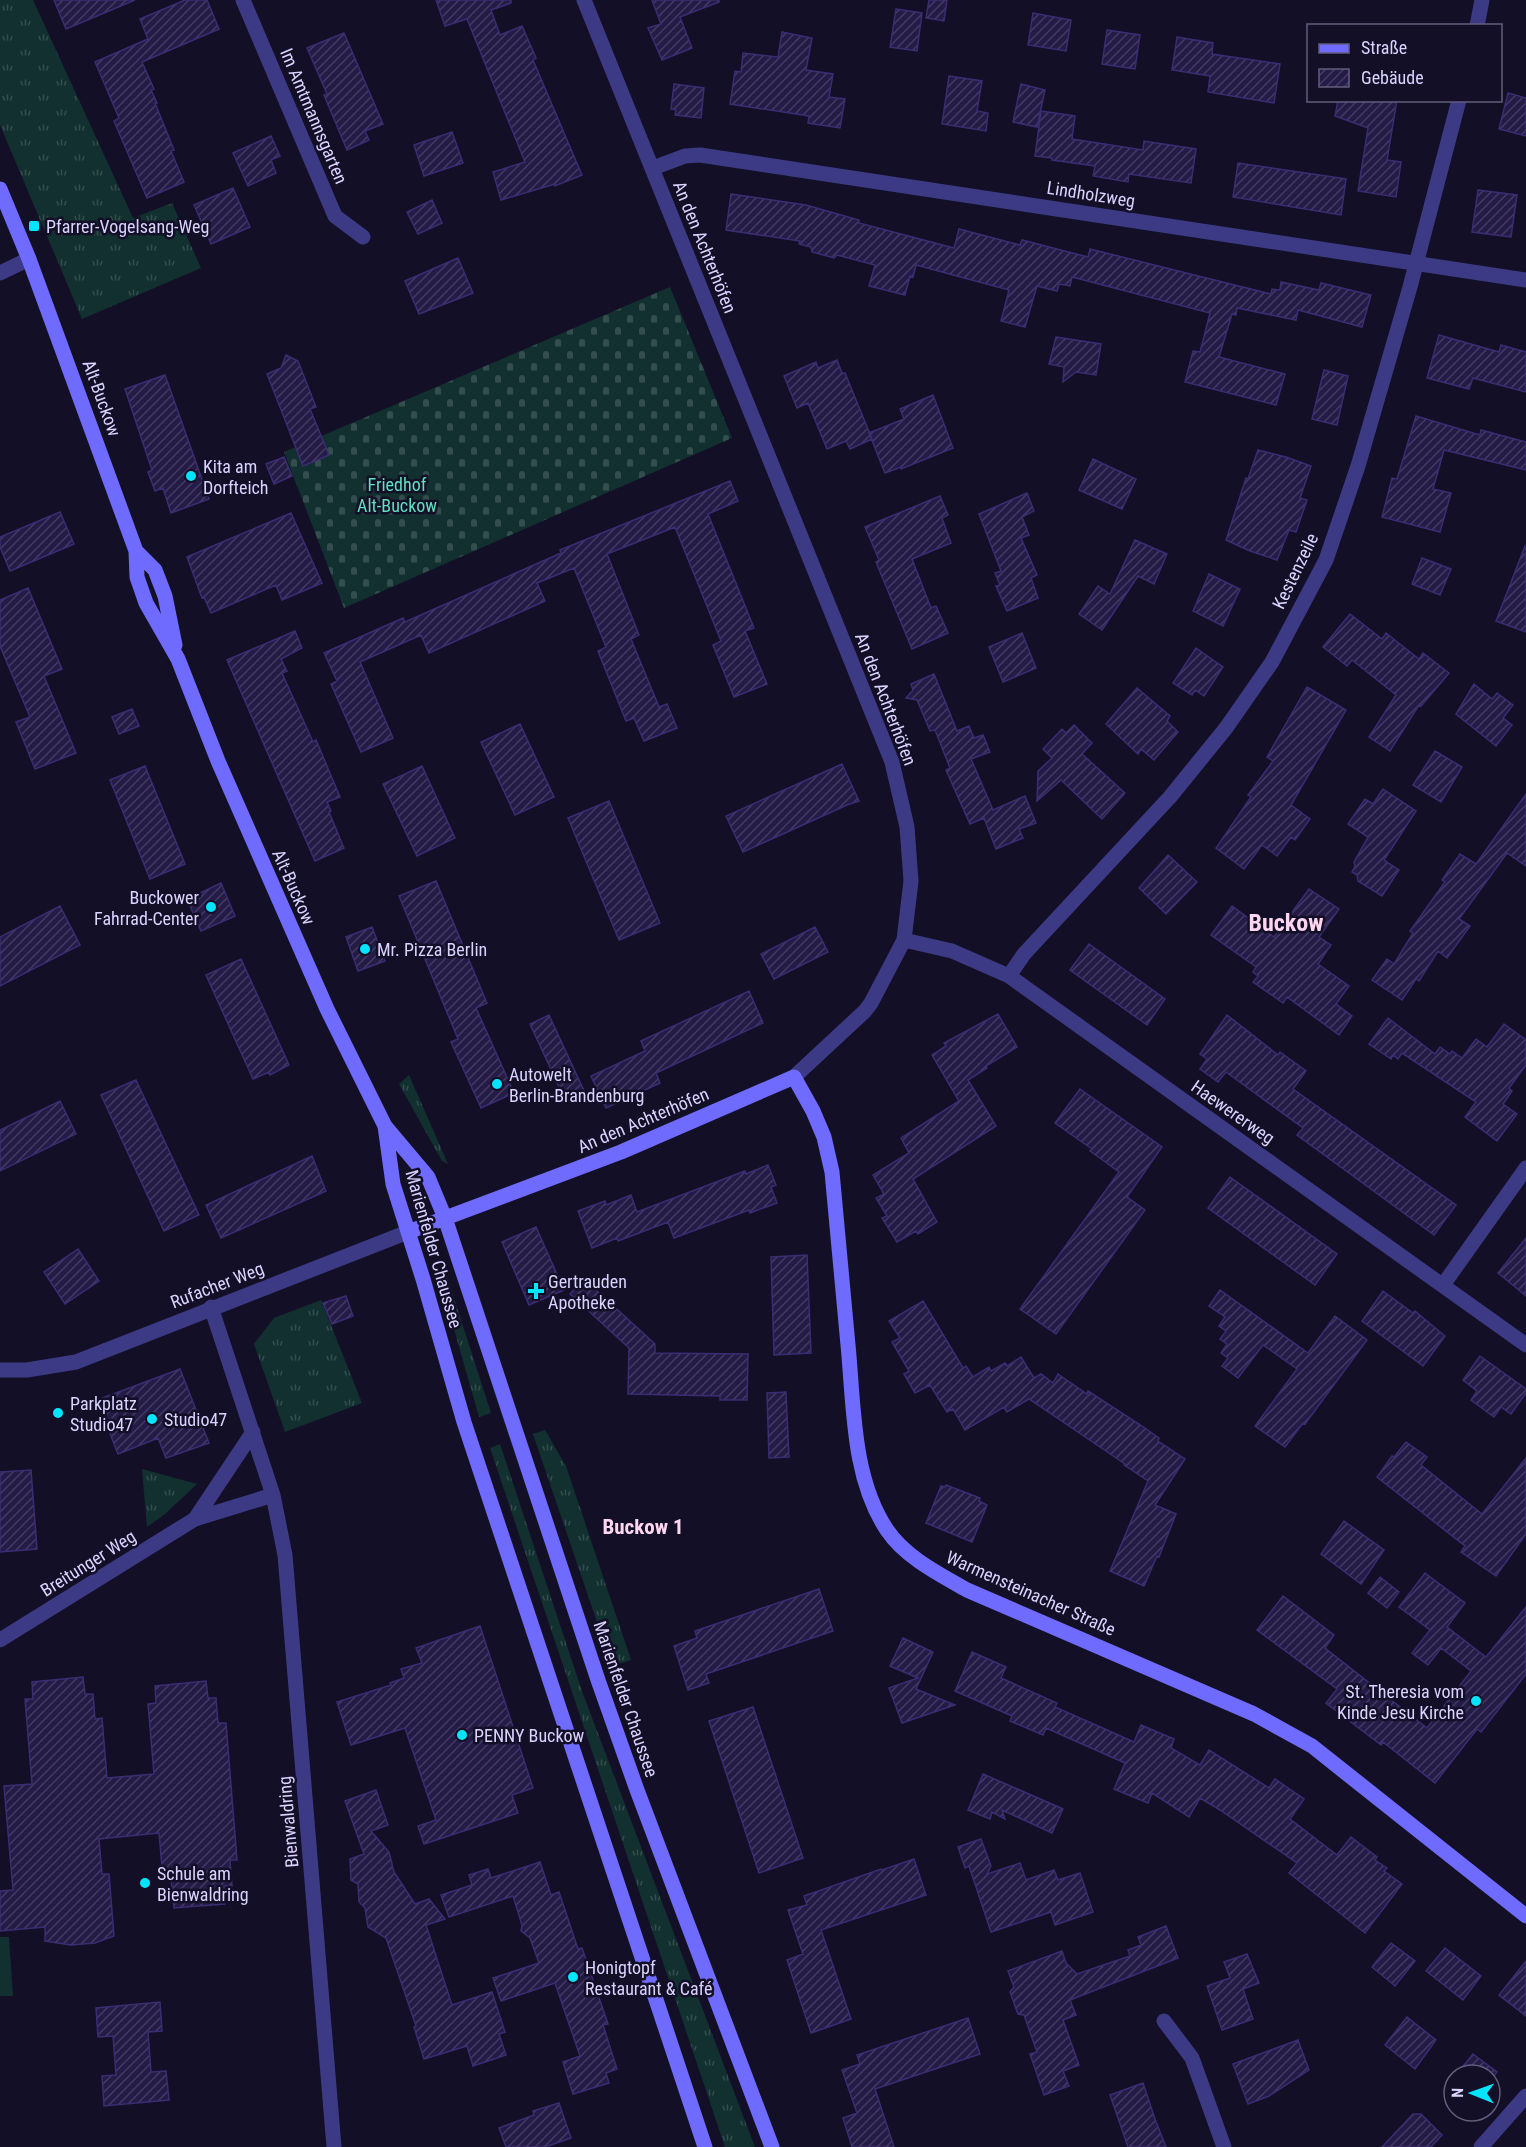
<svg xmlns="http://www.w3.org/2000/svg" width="1526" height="2147" font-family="'Roboto Condensed',sans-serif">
<defs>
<pattern id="grass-tufts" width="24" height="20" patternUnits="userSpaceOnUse" patternTransform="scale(1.5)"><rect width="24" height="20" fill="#12302f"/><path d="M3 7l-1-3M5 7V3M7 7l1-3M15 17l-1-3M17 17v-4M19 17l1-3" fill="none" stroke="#344d4e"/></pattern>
<pattern id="cemetery-stones" width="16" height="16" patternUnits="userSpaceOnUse" patternTransform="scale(1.5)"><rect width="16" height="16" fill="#12302f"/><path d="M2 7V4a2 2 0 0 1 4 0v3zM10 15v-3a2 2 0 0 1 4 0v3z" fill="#344d4e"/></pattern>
<pattern id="building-hatch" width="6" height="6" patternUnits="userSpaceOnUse" patternTransform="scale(1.5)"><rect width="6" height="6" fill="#241b47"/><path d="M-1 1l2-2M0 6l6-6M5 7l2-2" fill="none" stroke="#433b63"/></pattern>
</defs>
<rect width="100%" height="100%" fill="#130f26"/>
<!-- grass -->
<path fill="url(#grass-tufts)" d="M0 0H33L133 218 172 203 201 268 82 319 0 125Z
M409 1075 448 1164 442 1161 399 1084Z
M445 1270 491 1413 479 1417 438 1273Z
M321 1300 362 1403 285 1432 254 1344 274 1318Z
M545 1430 566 1466 631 1660 612 1666 533 1434Z
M500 1444 583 1694 755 2147H725L490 1448Z
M142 1469 197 1484 165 1514 147 1527Z"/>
<!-- cemetery -->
<path fill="url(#cemetery-stones)" d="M670 287 732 438 344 608 284 452Z"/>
<!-- garden -->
<path fill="#12302f" d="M0 1937H9L13 1996H0Z"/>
<!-- building -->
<path fill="url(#building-hatch)" stroke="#3b2d73" stroke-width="1.5" d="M54 0H135L66 29Z
M185 0H207L219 29 142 62 154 89 151 90 157 103H155L174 150 171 151 184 182 147 198 114 121 119 118 95 62 148 39 140 19Z
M436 0H511V3L491 10 500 35 522 26 536 58 533 60 582 175 555 186V184L501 200 493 172 525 162 467 19 445 26Z
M652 0H719V2L680 17 692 48 662 60 648 28 661 24Z
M929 0H947L944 21 926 18Z
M896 9 922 13 917 51 890 47Z
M1033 13 1071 20 1066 51 1028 45Z
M1107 30 1140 35 1135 69 1102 64Z
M782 32 812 38 806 70 833 74 829 97 845 99 840 128 808 123 809 116 730 104 735 71 741 72 743 53 778 57Z
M344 33 383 124 365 131 369 140 347 150 324 95 327 94 307 48Z
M1177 37 1213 43 1212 54 1280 64 1274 103 1208 92 1210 76 1172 70Z
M949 76 982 81 977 111 988 113 986 131 942 124Z
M674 84 704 88 701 118 675 115 676 110 671 109Z
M1021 84 1045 90 1037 127 1013 122Z
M1508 93 1526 98V136L1499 129Z
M1338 100H1397L1387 160 1401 162 1396 197 1358 191 1368 128 1335 116Z
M1041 111 1075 116 1072 139 1143 150 1144 141 1196 149 1191 183 1129 174 1128 182 1093 176 1095 166 1052 160V158L1035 156Z
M452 132 463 163 424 176 414 145Z
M271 136 280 156 271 160 276 173 248 186 233 153Z
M1238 163 1346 179 1341 215 1233 197Z
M233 188 250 227 211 244 194 205Z
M1478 190 1517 195 1511 237 1472 232Z
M731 194 806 205 859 220V223L954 248 959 229 1020 245 1022 240 1088 257 1090 249 1271 294 1272 289 1280 290 1281 282 1319 290 1321 283 1371 295 1362 327 1298 310 1296 320 1237 308 1236 315 1232 314 1219 357 1285 374 1276 405 1185 382 1193 351 1200 352 1210 313 1072 277 1070 286 1059 284 1057 291 1037 286 1025 327 1001 321 1009 290 916 265 913 277 910 276 905 295 869 286 875 265 837 255 834 258 812 252 811 247 799 244 800 241 726 230Z
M432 200 442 223 418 234 407 212Z
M458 258 473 293 419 314 405 281Z
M1439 335 1499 352 1501 345 1526 352V392L1473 378 1469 389 1427 378Z
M1056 337 1101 344 1096 375 1076 372 1063 382 1064 367 1049 364Z
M286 355 298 361 316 407 310 409 329 455 303 466 267 374 281 368Z
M837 360 842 373H845L872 439 850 449 846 441 827 449 808 403 797 408 784 376 816 362 818 368Z
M1324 370 1348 376 1337 425 1312 419Z
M165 375 209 499 171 513 163 488 155 491 148 472 152 470 125 389Z
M933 395 953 448 901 469V467L885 473 869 433 904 419 900 409Z
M1416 416 1480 435 1481 430 1526 442V470L1444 450 1433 489 1451 493 1440 532 1382 517 1392 478 1397 479Z
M1258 450 1286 457 1311 466 1300 498 1307 500 1296 532 1289 530 1277 560 1250 551 1226 540 1246 478 1248 479Z
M284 457 292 476 274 484 266 464Z
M1093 459 1136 479 1122 509 1079 490Z
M730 481 738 501 708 514 754 628 745 631 767 684 734 697 713 645 721 641 675 527 607 554 639 635 631 639 659 707 667 704 677 728 644 741 634 718 626 721 598 651 606 647 574 568 537 583 545 601 429 653 421 635 360 662 393 738 361 752 331 684 337 681 324 653 403 618 405 622 561 553 560 550Z
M1027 493 1034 511 1022 517 1029 535 1021 538 1037 575 1031 578 1038 598 1007 611 996 586 1000 585 995 573 1001 571 979 514Z
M940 496 948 515 942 518 951 543 912 559 931 608 936 606 948 633 912 649 876 562 879 560 865 527Z
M60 512 74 544 10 571 0 547V537Z
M291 513 322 583 282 600 276 585 211 613 204 597 202 598 187 557Z
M1135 540 1167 554 1154 584 1138 576 1102 630 1079 614 1098 586 1110 594Z
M1525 546 1526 547V632L1496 621Z
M1422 558 1451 569 1440 595 1412 584Z
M1209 574 1240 589 1223 626 1193 611Z
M28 588 62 669 44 676 76 753 35 769 16 722 30 717 0 646V600Z
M1350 614 1382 639 1386 633 1419 659 1423 653 1449 673 1421 706 1419 705 1390 751 1369 737 1396 695 1352 660 1347 666 1323 647Z
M295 631 302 648 281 659 287 671 282 673 313 742 316 740 340 797 327 802 331 811 329 812 344 848 315 861 227 660Z
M1022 633 1036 668 1003 682 989 647Z
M1196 648 1223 667 1204 696 1195 690 1192 695 1173 683Z
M934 674 957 731 969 726 974 738 983 735 990 752 971 759 993 810 1025 796 1036 823 1019 829 1023 838 996 849 984 818 970 824 946 770 950 768 935 730 930 731 917 700 906 698 913 690 911 684Z
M1474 684 1492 699 1497 693 1513 705 1503 718 1512 725 1496 746 1456 714Z
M1307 687 1346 710 1291 805 1310 819 1295 840 1291 837 1277 856 1262 845 1244 869 1216 848 1251 797 1248 795 1273 761 1267 757Z
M1137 688 1170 716 1167 721 1178 732 1154 760 1141 749 1138 754 1106 724Z
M132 709 139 726 119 734 112 717Z
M520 724 554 797 515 815 481 742Z
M1074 725 1092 743 1082 754 1125 793 1102 819 1061 780 1037 801 1038 771 1052 758 1043 749 1062 729 1066 733Z
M1435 751 1462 767 1441 802 1413 785Z
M842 764 859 801 847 805 743 852 726 816Z
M145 766 185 864 150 879 110 780Z
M422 766 455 838 417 856 383 784Z
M1383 789 1416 811 1384 860 1399 870 1382 896 1358 881 1357 875 1352 872 1355 866 1354 862 1368 837 1348 824 1365 799 1373 804Z
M1526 794V866L1507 853 1459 919 1470 926 1447 958 1438 951 1419 981 1416 979 1402 1000 1372 980 1387 959 1394 964 1413 933 1410 931 1445 882 1442 880 1460 854 1476 864Z
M609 801 660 923 619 940 568 818Z
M1168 855 1197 882 1166 914 1139 888Z
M436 881 487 1003 476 1008 514 1093 481 1108 451 1042 458 1039 399 896Z
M221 883 235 916 201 931 187 899Z
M1309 889 1339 909 1319 937 1331 945 1318 964 1349 986 1336 1004 1352 1016 1339 1035 1287 997 1283 1003 1253 982 1258 976 1253 972 1256 967 1211 935 1232 906 1274 937Z
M60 906 80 945 0 986V937Z
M372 927 385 961 358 971 346 937Z
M815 927 828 952 774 979 761 954Z
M1089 944 1165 999 1147 1025 1070 970Z
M241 959 289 1065 270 1075 269 1072 253 1079 206 975Z
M749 991 763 1023 656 1073 660 1083 606 1108 591 1076 645 1051 641 1041Z
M998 1014 1017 1047 986 1066 987 1068 968 1080 996 1126 913 1179 937 1222 918 1234 916 1231 897 1242 882 1218 887 1216 876 1198 884 1194 873 1175 909 1153 901 1138 959 1101 932 1055 946 1046 944 1043Z
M549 1015 585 1093 566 1102 530 1024Z
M1227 1015 1278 1055 1280 1052 1306 1071 1293 1089 1456 1205 1434 1235 1297 1135 1303 1128 1226 1072 1218 1082 1200 1069 1207 1059 1200 1054Z
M1388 1018 1435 1054 1440 1047 1450 1054 1452 1051 1462 1058 1476 1039 1487 1047 1504 1024 1526 1040V1065L1509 1088 1512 1091 1503 1104 1517 1114 1497 1141 1465 1117 1476 1102 1402 1053 1398 1059 1393 1055 1391 1059 1369 1044Z
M136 1080 199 1215 164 1231 101 1095Z
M1080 1089 1162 1147 1127 1197 1145 1210 1056 1334 1020 1309 1119 1172 1090 1151 1092 1149 1055 1123Z
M60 1101 76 1134 0 1171V1130Z
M312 1156 326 1191 221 1238 206 1205Z
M768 1165 776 1185 771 1187 777 1203 750 1213 749 1210 674 1238 668 1222 618 1241 617 1238 592 1248 578 1211 605 1201 606 1205 631 1195 637 1212 745 1171 746 1174Z
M1230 1177 1337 1254 1315 1285 1208 1208Z
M536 1227 564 1290 529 1305 502 1242Z
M1526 1238V1296L1498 1273Z
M78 1249 99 1281 65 1304 44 1272Z
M807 1255 811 1353 774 1355 771 1257Z
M584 1279 655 1344V1353L748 1354 747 1400H720V1396L628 1394 629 1348 570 1294Z
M1220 1290 1308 1353 1335 1316 1367 1340 1305 1424 1303 1423 1285 1447 1255 1426 1297 1369 1263 1345 1238 1378 1222 1366 1228 1358 1221 1353 1227 1344 1220 1339 1226 1331 1219 1326 1225 1317 1209 1306Z
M1383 1291 1413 1313 1415 1311 1445 1336 1423 1366 1362 1321Z
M346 1296 353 1316 332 1324 323 1303Z
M923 1301 963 1368 966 1366 973 1377 989 1367 991 1371 1005 1363 1007 1366 1021 1357 1034 1378 1041 1374 1053 1383 1058 1374 1087 1394 1088 1391 1142 1426 1159 1438 1158 1441 1185 1459 1155 1505 1176 1514 1159 1557 1157 1556 1144 1586 1110 1571 1148 1481 1124 1465 1125 1464 1029 1399 1007 1412 1004 1407 965 1430 953 1409 947 1412 930 1385 915 1393 904 1374 909 1371 892 1342 900 1338 889 1321Z
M1480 1356 1526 1389V1393L1511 1414 1501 1407 1494 1417 1471 1400 1477 1391 1463 1380Z
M180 1369 209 1443 166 1458 158 1438 118 1454 97 1400Z
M786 1392 789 1457 769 1458 767 1393Z
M1406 1442 1427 1457 1421 1465 1482 1514 1526 1458V1534L1496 1576 1461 1552 1465 1546 1377 1477 1392 1456 1394 1457Z
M31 1470 37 1549 0 1552V1472Z
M946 1485 980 1498 979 1501 987 1505 972 1542 926 1523 941 1486 945 1487Z
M1344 1521 1384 1550 1361 1584 1321 1554Z
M1425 1573 1465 1603 1447 1627 1486 1657 1526 1607V1674L1481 1732 1477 1729 1435 1783 1383 1742 1381 1745 1326 1703 1337 1689 1257 1630 1283 1596 1334 1635 1325 1648 1427 1728 1471 1671 1441 1648 1428 1665 1412 1653 1430 1630 1399 1607Z
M1380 1577 1399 1592 1387 1608 1368 1593Z
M819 1589 833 1631 706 1674 709 1683 688 1690 674 1646 697 1638 695 1631Z
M480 1626 533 1788 512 1795 518 1813 424 1844 418 1826 436 1820 405 1728 351 1745 337 1702 391 1685 390 1683 404 1678 401 1669 422 1663 416 1648Z
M903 1638 933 1652 916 1689 955 1705 902 1723 889 1688 918 1678 890 1666Z
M972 1652 1006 1667 1001 1678 1057 1703 1055 1707 1134 1742 1141 1725 1174 1739 1171 1748 1200 1765 1209 1750 1269 1788 1275 1779 1304 1799 1290 1819 1337 1855 1351 1837 1377 1857 1375 1860 1387 1868 1384 1871 1402 1884 1365 1933 1289 1873 1297 1863 1220 1810 1200 1798 1189 1817 1152 1793 1148 1803 1114 1789 1125 1763 1046 1728 1043 1735 1010 1721 1012 1716 955 1691Z
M83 1677 85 1694H93L95 1719 102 1718 107 1778 154 1774 148 1704 156 1703 155 1686 206 1681 208 1698H216L218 1723H226L237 1860H230L232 1886H224L225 1904 174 1908 170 1869 163 1878 159 1833 99 1839 102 1874H109L114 1936 95 1943 71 1945 45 1941V1927L0 1931V1891L13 1890 4 1786 32 1784 25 1699H33L32 1682Z
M753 1707 803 1858 759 1873 709 1721Z
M983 1774 1063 1809 1052 1833 1002 1810 1005 1819 992 1812 990 1819 968 1810Z
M376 1790 388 1825 371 1831 389 1852 394 1872 415 1904 429 1899 445 1919 426 1925 452 2005 492 1992 505 2032 499 2034 506 2055 473 2066 467 2046 424 2059 414 2027 416 2026 386 1938 368 1927 365 1908 359 1902 358 1884 351 1880 350 1859 364 1854 345 1801Z
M981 1839 991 1866 987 1874 1020 1863 1026 1880 1054 1870 1058 1880 1080 1873 1093 1912 1055 1925 1051 1912 991 1932 969 1866 965 1868 958 1847Z
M914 1859 926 1895 821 1930 851 2019 811 2033 787 1960 803 1954 788 1910 807 1905 804 1896 881 1869 882 1870Z
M540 1862 551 1895 559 1892 578 1949 582 1948 608 2024 603 2025 617 2069 606 2073 609 2083 573 2094 563 2062 580 2056 555 1983 501 2001 493 1978 539 1963 530 1938 521 1931 522 1925 513 1896 449 1917 441 1895 472 1885 469 1875 488 1869 491 1878Z
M1166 1926 1178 1958 1070 2000 1076 2015 1063 2020 1079 2065 1063 2071 1069 2086 1044 2095 1030 2054 1037 2052 1024 2015 1018 2014 1010 1992 1014 1987 1008 1971 1062 1951 1066 1963 1077 1974 1130 1956 1128 1950 1141 1945 1138 1937Z
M1391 1943 1415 1961 1395 1986 1372 1967Z
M1445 1948 1481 1976 1463 2000 1426 1971Z
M1247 1954 1259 1983 1243 1989 1253 2019 1222 2030 1207 1986 1230 1978 1224 1962Z
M1526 1961V2016L1499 1995Z
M160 2002 162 2031 148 2032 151 2072 166 2071 169 2100 104 2106 102 2076 116 2075 113 2036 98 2037 96 2008Z
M1407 2017 1436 2040 1415 2069 1385 2045Z
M968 2018 980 2054 875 2089 894 2147H852L843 2118 857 2113 842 2070 860 2064 857 2055Z
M1298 2040 1309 2070 1269 2096 1248 2104 1233 2064Z
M1473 2054 1497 2072 1490 2081V2075H1456Z
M1143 2083 1155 2119 1166 2147H1128L1110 2095Z
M559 2103 571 2138 545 2147H506L499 2128 534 2115 533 2111Z
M1413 2114H1421L1442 2135 1431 2147H1382Z"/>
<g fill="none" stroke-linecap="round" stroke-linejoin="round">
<!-- street -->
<path stroke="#3d3a85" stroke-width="15" d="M243 0 335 216 363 237
M584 0 892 762 907 827 911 881 904 940 871 1003 865 1011 794 1077
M1477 26 1482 0
M653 168 685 156 700 155 1526 280
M0 273 29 259
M904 940 952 951 1009 976 1526 1345
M1009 976 1024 954 1170 797 1226 728 1272 662 1326 560 1358 466 1410 287 1459 100
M1443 1285 1526 1168
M211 1307 273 1495 285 1555 334 2147
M0 1370H27L76 1362 408 1232
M195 1519 253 1432
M0 1640 195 1519 273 1495
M1164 2021 1192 2058 1224 2147
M1481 2147 1526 2096"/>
<!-- secondary -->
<path stroke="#6f6bff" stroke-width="15" d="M0 189 29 259 136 551 137 577 146 603 178 659 218 761 327 1009 385 1126 428 1177 445 1218 598 1680 637 1790 772 2147
M136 551 155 570 165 596 175 645
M385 1126 393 1184 423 1279 464 1422 705 2147
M408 1232 621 1152 794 1077 813 1111 824 1137 832 1172C837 1230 843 1287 848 1345 854 1406 852 1478 887 1530 905 1557 939 1574 967 1590L1254 1714 1312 1746 1526 1916"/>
</g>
<!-- markers -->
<g fill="#00e5ff" stroke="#130f26" stroke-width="2">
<rect x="28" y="220" width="12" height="12" rx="3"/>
<circle cx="191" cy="476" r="6"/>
<circle cx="211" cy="907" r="6"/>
<circle cx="365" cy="949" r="6"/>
<circle cx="497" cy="1084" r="6"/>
<path d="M533 1282h6v6h6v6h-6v6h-6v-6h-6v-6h6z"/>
<circle cx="58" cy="1413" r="6"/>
<circle cx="152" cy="1419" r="6"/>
<circle cx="1476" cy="1701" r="6"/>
<circle cx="462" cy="1735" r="6"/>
<circle cx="145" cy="1883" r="6"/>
<circle cx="573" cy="1977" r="6"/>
</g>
<g text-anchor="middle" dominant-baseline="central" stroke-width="5" stroke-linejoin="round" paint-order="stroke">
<!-- street labels -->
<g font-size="18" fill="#d9d4ff" stroke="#130f26">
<text transform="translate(314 116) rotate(67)">Im Amtmannsgarten</text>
<text transform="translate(1091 194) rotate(9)">Lindholzweg</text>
<text transform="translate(705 247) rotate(68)">An den Achterhöfen</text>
<text transform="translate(102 398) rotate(70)">Alt-Buckow</text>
<text transform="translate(1295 571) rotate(-64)">Kestenzeile</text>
<text transform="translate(886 699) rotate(69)">An den Achterhöfen</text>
<text transform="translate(294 887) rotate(66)">Alt-Buckow</text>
<text transform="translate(1233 1112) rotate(35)">Haewererweg</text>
<text transform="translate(643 1120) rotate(-23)">An den Achterhöfen</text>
<text transform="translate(434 1249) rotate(74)">Marienfelder Chaussee</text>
<text transform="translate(217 1285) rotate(-21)">Rufacher Weg</text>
<text transform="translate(88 1563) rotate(-32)">Breitunger Weg</text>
<text transform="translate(1031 1593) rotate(24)">Warmensteinacher Straße</text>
<text transform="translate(626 1699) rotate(71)">Marienfelder Chaussee</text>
<text transform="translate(288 1822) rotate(-95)">Bienwaldring</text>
</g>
<!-- poi labels -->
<g font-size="18" fill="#d9d4ff" stroke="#130f26" text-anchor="start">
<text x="46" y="226">Pfarrer-Vogelsang-Weg</text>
<text x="203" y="466">Kita am<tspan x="203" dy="21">Dorfteich</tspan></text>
<text x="199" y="897" text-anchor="end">Buckower<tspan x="199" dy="21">Fahrrad-Center</tspan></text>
<text x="377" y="949">Mr. Pizza Berlin</text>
<text x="509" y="1074">Autowelt<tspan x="509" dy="21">Berlin-Brandenburg</tspan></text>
<text x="548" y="1281">Gertrauden<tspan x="548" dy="21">Apotheke</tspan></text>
<text x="70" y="1403">Parkplatz<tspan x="70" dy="21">Studio47</tspan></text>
<text x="164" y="1419">Studio47</text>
<text x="1464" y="1691" text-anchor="end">St. Theresia vom<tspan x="1464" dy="21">Kinde Jesu Kirche</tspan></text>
<text x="474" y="1735">PENNY Buckow</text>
<text x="157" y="1873">Schule am<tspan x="157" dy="21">Bienwaldring</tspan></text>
<text x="585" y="1967">Honigtopf<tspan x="585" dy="21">Restaurant &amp; Café</tspan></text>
</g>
<!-- park labels -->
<g font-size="18" fill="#5fe0c0" stroke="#130f26">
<text x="397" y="484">Friedhof<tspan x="397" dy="21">Alt-Buckow</tspan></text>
</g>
<!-- quarter labels -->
<g font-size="21" font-weight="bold" fill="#ffd6f0" stroke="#130f26">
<text x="643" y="1527">Buckow 1</text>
</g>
<!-- district labels -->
<g font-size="24" font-weight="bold" fill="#ffd6f0" stroke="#130f26">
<text x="1286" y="923">Buckow</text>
</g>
</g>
<!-- legend -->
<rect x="1307" y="24" width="195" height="78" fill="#130f26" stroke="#625e7d" stroke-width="1.5"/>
<rect x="1319" y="44" width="30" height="9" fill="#6f6bff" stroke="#625e7d" stroke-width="1.5"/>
<text x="1361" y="54" font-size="18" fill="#d9d4ff">Straße</text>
<rect x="1319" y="69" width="30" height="18" fill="url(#building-hatch)" stroke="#625e7d" stroke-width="1.5"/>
<text x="1361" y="84" font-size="18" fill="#d9d4ff">Gebäude</text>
<!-- north arrow -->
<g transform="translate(1472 2093) rotate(271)"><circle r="28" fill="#130f26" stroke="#625e7d" stroke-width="1.5"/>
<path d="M0-4.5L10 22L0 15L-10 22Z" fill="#00e5ff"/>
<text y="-9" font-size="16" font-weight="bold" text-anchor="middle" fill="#d9d4ff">N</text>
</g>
</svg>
